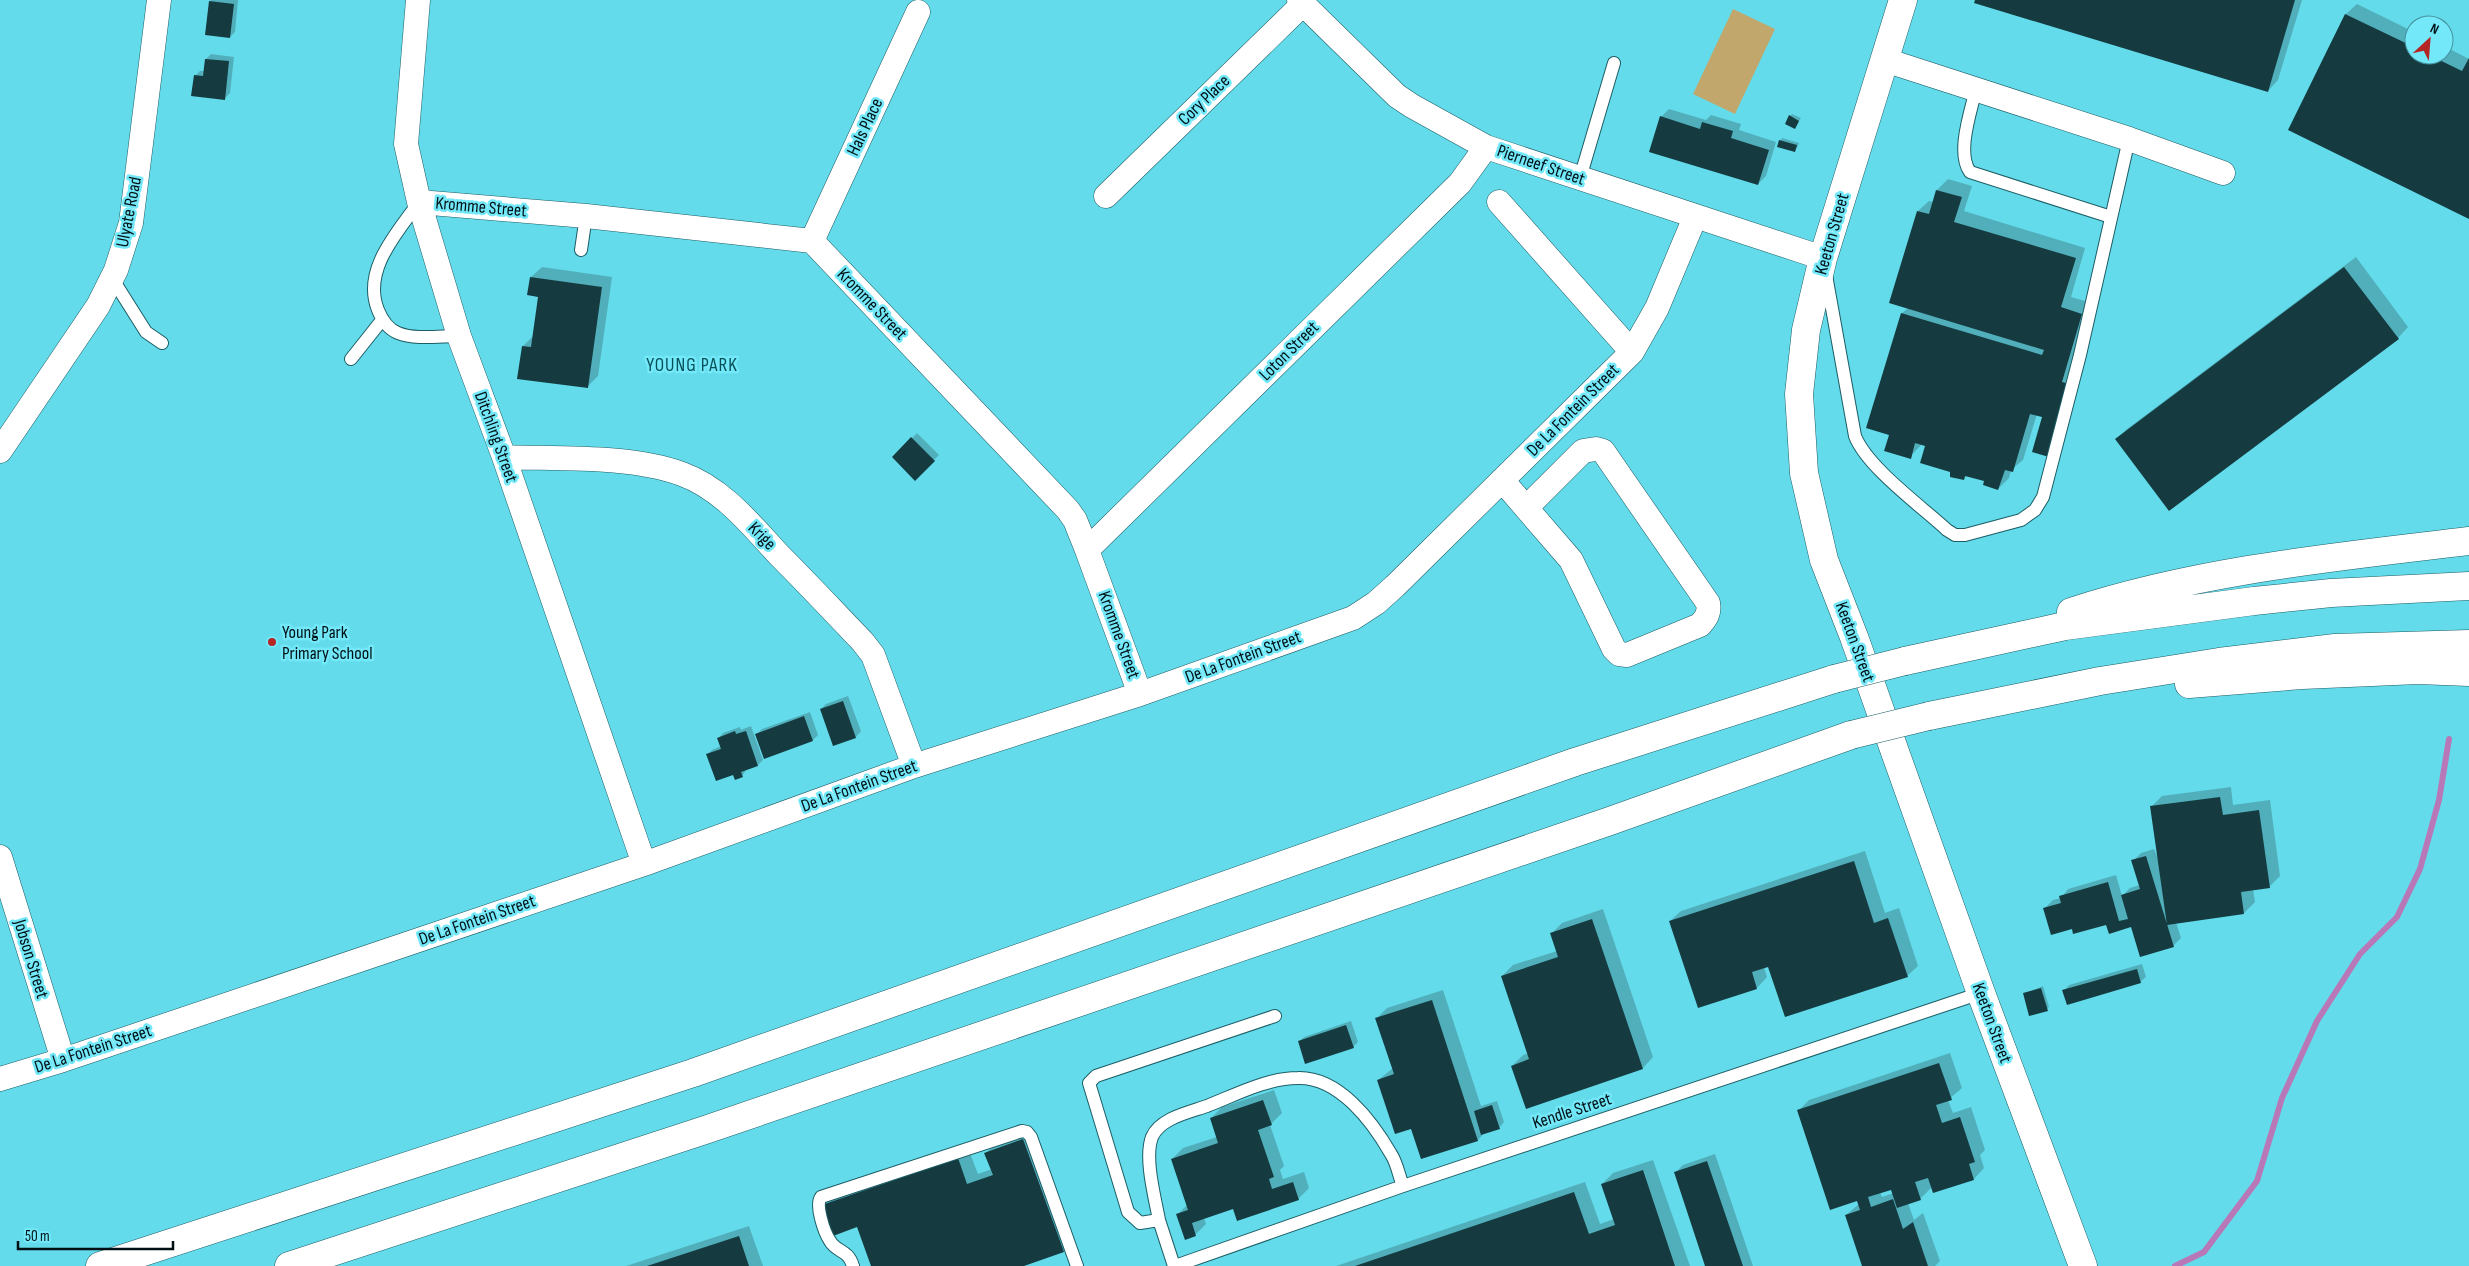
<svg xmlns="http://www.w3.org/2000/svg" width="2469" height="1266" font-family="'Sofia Sans Condensed',sans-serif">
<rect width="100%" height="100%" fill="#64dbea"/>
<!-- green -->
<path fill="#c1a76c" d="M1733 9 1775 29 1735 114 1693 94Z"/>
<!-- shadow -->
<path fill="#0003" fill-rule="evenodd" d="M211 0H238L235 32 230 37 210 1Z
M1977 0H2302L2278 80 2268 91Z
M2357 4 2414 32V55H2444V46L2469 59V217L2290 129 2346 14Z
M211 54 234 57 230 93 225 98 195 76 200 71H205L206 59Z
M1669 109 1706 120 1711 115 1741 124 1739 130 1776 142 1766 176 1758 184 1661 117Z
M1792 114 1801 118 1795 128 1790 116Z
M1782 138 1799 143 1797 148 1795 150 1780 141Z
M1948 179 1972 186 1964 211 2085 248 2071 297 2092 303 2080 374 2044 416 2037 414 2023 460 2011 470 2009 478 1998 489 1986 480 1967 475 1964 479 1952 471 1926 445 1922 444 1910 457 1890 434 1868 428 1902 313 1908 308 1918 211 1929 201 1934 202 1937 190Z
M2356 257 2408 327 2398 338 2117 439 2127 429Z
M542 267 612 277 598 376 587 387 523 346 534 335 539 296 531 277Z
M917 433 939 455 915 479 893 457Z
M848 696 861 731 856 737 834 745 821 709 826 704Z
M810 712 818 735 813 740 757 734 762 729Z
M751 726 763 760 758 765 747 769 742 776 734 773 707 755 712 750 721 746 718 739 723 733 740 727 741 730Z
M2231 787 2233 805 2270 800 2280 876 2269 887 2253 889 2255 902 2244 913 2176 922 2181 938 2173 946 2132 926 2107 923 2072 927 2045 908 2053 900 2061 898 2068 889 2116 875 2122 896 2130 888 2140 885 2133 861 2141 853 2154 849 2159 861 2151 807 2162 796Z
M1865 851 1885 913 1899 908 1918 966 1907 976 1769 965 1764 967 1767 977 1757 988 1670 921 1681 911Z
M1603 909 1653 1057 1643 1068 1526 1107 1512 1066 1523 1055 1529 1053 1502 976 1513 965 1557 951 1551 934 1562 923Z
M2142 964 2146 977 2140 982 2064 991 2069 985Z
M2043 986 2049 1007 2047 1009 2024 994Z
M1443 990 1481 1106 1497 1101 1504 1122 1499 1128 1485 1132 1478 1140 1422 1158 1412 1127 1378 1080 1393 1068 1377 1018 1387 1008Z
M1351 1021 1358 1042 1353 1047 1299 1042 1304 1037Z
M1950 1053 1962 1088 1948 1100 1953 1113 1971 1107 1985 1150 1980 1155 1984 1168 1974 1179 1934 1192 1932 1187 1920 1199 1908 1203 1914 1220 1923 1213 1940 1261 1935 1266H1863L1846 1215 1859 1204 1799 1110 1809 1100ZM1892 1188 1894 1193 1882 1197 1880 1192Z
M1274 1090 1282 1113 1270 1125 1284 1166 1280 1170 1283 1179 1304 1172 1309 1188 1298 1199 1234 1208 1204 1218 1206 1224 1196 1234 1186 1238 1178 1214 1187 1205 1172 1159 1183 1148 1217 1137 1211 1118 1222 1107Z
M1034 1129 1074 1240 1063 1251 1020 1266H872L858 1226 823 1206 834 1195 968 1148 978 1174 992 1169 986 1153 997 1142Z
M1715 1154 1753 1266H1706L1675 1173 1683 1165Z
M1653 1160 1690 1266H1336L1585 1182 1600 1224 1614 1219 1602 1184 1613 1173Z
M749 1226 763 1266H626Z"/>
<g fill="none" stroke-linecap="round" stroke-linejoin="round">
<!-- stream -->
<path stroke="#b878b8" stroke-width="6" d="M2175 1266 2204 1252 2257 1181 2282 1098 2317 1021 2360 954 2397 917 2420 869 2439 800 2449 739"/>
</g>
<!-- building -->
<path fill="#153b40" d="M1975 0H2295L2268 92 1974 3Z
M209 1 234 4 230 38 205 35Z
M2345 14 2414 47V55H2429L2462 71 2469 58V219L2288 130Z
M205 59 229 61 225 100 191 96 194 75 203 76Z
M1789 115 1799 121 1795 129 1785 124Z
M1660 116 1700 129 1702 122 1733 131 1731 138 1769 150 1758 185 1649 152Z
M1779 140 1797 145 1795 152 1777 147Z
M1936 190 1962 197 1954 222 2076 258 2061 307 2082 314 2062 382 2070 384 2049 457 2032 452 2042 417 2030 414 2013 472 2005 470 1998 490 1983 485 1984 481 1965 476 1964 480 1950 477V472L1920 463 1925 446 1915 443 1911 459 1884 451 1889 435 1866 428 1901 313 2042 355 2044 350 1889 303 1917 211 1929 214Z
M2344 267 2399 339 2169 511 2115 439Z
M530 277 602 287 588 388 517 379 522 346 531 347 538 297 527 295Z
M911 437 935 461 915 481 892 457Z
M843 701 856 738 833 746 820 709Z
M804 716 813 741 764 759 755 734Z
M735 731 736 734 746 731 758 766 741 772 743 777 735 780 733 775 716 781 706 754 721 749 717 738Z
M2220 797 2223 815 2259 810 2270 888 2241 892 2244 914 2167 925 2150 806Z
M2146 856 2174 947 2140 957 2131 927 2109 934 2106 925 2073 934 2072 929 2051 935 2043 908 2061 903 2059 896 2108 882 2119 921 2128 919 2121 895 2140 889 2131 860Z
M1854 861 1874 923 1888 918 1908 977 1785 1017 1768 967 1752 972 1757 989 1698 1008 1669 921Z
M1592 919 1643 1069 1526 1109 1511 1066 1529 1059 1501 976 1558 957 1550 933Z
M2137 969 2141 983 2067 1005 2062 990Z
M2041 988 2048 1011 2029 1016 2023 993Z
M1432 1000 1478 1141 1421 1159 1411 1129 1395 1134 1377 1080 1394 1074 1375 1018Z
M1346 1025 1354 1048 1305 1064 1298 1041Z
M1939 1063 1952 1100 1936 1105 1942 1123 1960 1117 1975 1162 1969 1164 1974 1180 1933 1193 1928 1178 1915 1182 1921 1200 1897 1208 1891 1190 1868 1197 1871 1207 1893 1199 1903 1229 1913 1222 1928 1266H1862L1845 1215 1860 1210 1857 1201 1830 1210 1797 1110Z
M1263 1100 1272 1125 1258 1130 1274 1177 1269 1179 1272 1189 1293 1182 1299 1200 1237 1221 1233 1209 1192 1223 1196 1236 1185 1240 1176 1214 1188 1210 1171 1159 1218 1143 1210 1118Z
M1492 1105 1500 1129 1481 1135 1474 1111Z
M1023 1139 1064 1252 1024 1266H871L857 1227 833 1236 822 1205 958 1158 967 1184 993 1175 984 1153Z
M1707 1161 1743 1266H1705L1674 1172Z
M1643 1170 1675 1266H1355L1574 1192 1589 1234 1615 1225 1601 1184Z
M739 1236 749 1266H647Z"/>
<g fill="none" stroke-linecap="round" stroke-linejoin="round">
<!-- service casing -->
<g stroke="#1c5d65" stroke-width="14">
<path id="service" d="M1976 89C1971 111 1956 153 1970 172L2111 217
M1580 178 1614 63
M419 202C397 233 362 270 378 310 382 320 388 329 398 333 415 340 440 336 459 336
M581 250 586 216
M1826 275 1855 436C1867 467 1921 506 1947 530L1955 535H1965L2021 520 2035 510 2043 497 2080 355 2129 139
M112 278 146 332 162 343
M351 359 382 320
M1159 1220C1155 1198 1144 1158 1152 1137 1160 1118 1190 1112 1207 1106 1235 1095 1267 1078 1298 1078 1339 1077 1372 1121 1391 1154 1397 1163 1399 1176 1403 1186
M853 1266C848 1249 837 1253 830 1241 824 1232 815 1205 821 1197L1022 1131 1027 1132 1031 1137 1077 1266
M1174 1266 1159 1220 1140 1223 1128 1212 1089 1083 1096 1076 1275 1016
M1175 1266 1403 1186 1981 993"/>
</g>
<!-- minor casing -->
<g stroke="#1c5d65" stroke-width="25">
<path id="minor" d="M418 0 406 144 419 202 459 336 504 457 644 864
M1299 0 1397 96 1412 106 1486 147 1823 258
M1885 60 2129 139 2223 173
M1106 196 1303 4
M419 202 586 216 812 241 1068 510 1075 520 1087 550 1140 694
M1499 202 1632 352
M812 241 918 12
M0 451 98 306 116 270 131 223 159 0
M504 457C558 459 631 455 682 474 723 489 751 525 780 556 808 584 835 613 862 641L873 655 914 766
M1502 480 1571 560 1614 649 1619 654 1627 655 1700 625C1706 618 1710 613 1708 603L1603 451 1596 449 1583 451 1527 507
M1087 550 1460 183 1486 147
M0 857 63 1060
M0 1079 63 1060 644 864 914 766 1140 694 1353 618 1376 603 1395 586 1632 352 1657 308 1695 217"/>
</g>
<!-- tertiary casing -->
<g stroke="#1c5d65" stroke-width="29">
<path id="tertiary" d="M1903 0 1823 258 1806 330 1799 394 1804 473 1824 560 1854 637 1981 993 2083 1266"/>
</g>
<!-- motorway casing -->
<g stroke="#1c5d65" stroke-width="29">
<path id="motorway" d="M2071 612C2199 570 2336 557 2469 541
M1905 661 2065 626 2254 601 2331 593 2469 586
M2189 684 2302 675 2418 670 2469 672
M1929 716 2100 681 2219 662 2335 648 2469 644
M100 1266 693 1073 1575 762 1834 679
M289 1266 705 1130 1610 821 1851 735"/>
</g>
<!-- service -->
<use href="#service" stroke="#fff" stroke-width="12"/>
<!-- minor -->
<use href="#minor" stroke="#fff" stroke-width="24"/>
<!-- tertiary -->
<use href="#tertiary" stroke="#fff" stroke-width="28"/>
<!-- motorway -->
<use href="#motorway" stroke="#fff" stroke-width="28"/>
<!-- motorway-bridge casing -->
<g stroke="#1c5d65" stroke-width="29" stroke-linecap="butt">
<path id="motorway-bridge" d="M1834 679 1905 661
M1851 735 1929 716"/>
</g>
<!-- motorway-bridge -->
<use href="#motorway-bridge" stroke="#fff" stroke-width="28"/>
</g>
<!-- markers -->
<circle fill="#b52524" stroke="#72e8f8" stroke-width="2" cx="272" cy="642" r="5"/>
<g text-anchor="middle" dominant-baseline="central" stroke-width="5" stroke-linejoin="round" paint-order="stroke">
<!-- street labels -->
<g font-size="18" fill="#000f13" stroke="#72e8f8">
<text transform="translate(1204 100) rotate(-44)">Cory Place</text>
<text transform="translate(865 127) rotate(-65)">Hals Place</text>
<text transform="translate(1541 165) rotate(19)">Pierneef Street</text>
<text transform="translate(481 207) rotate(5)">Kromme Street</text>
<text transform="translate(129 212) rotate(-79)">Ulyate Road</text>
<text transform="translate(1832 234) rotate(-74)">Keeton Street</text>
<text transform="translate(872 304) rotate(46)">Kromme Street</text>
<text transform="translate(1289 351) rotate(-45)">Loton Street</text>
<text transform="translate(1573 410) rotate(-45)">De La Fontein Street</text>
<text transform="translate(496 437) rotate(70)">Ditchling Street</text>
<text transform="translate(762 536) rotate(46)">Krige</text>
<text transform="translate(1119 635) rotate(70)">Kromme Street</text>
<text transform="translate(1855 642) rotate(70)">Keeton Street</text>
<text transform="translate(1243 657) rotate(-20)">De La Fontein Street</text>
<text transform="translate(859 786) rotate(-20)">De La Fontein Street</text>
<text transform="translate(477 920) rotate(-19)">De La Fontein Street</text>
<text transform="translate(31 959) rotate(73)">Jobson Street</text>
<text transform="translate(1992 1023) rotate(70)">Keeton Street</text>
<text transform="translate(93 1049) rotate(-18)">De La Fontein Street</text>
<text transform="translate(1572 1111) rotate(-18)">Kendle Street</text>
</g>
<!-- poi labels -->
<g font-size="18" fill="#000f13" stroke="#72e8f8" text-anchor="start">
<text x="282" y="632">Young Park<tspan x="282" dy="21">Primary School</tspan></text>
</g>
<!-- neighbourhood labels -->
<g font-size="19" letter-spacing="1" fill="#085058" stroke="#72e8f8">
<text x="692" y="365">YOUNG PARK</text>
</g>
</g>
<!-- north arrow -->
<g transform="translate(2429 40) rotate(26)"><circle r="24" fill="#72e8f8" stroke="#44919c"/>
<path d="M0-4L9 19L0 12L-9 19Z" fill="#b52524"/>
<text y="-8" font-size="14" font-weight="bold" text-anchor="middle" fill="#000f13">N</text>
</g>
<!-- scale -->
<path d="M18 1241v8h155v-8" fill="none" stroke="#000f13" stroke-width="2.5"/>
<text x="25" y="1241" font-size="15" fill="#000f13" stroke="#72e8f8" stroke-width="4" paint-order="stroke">50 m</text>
</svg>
